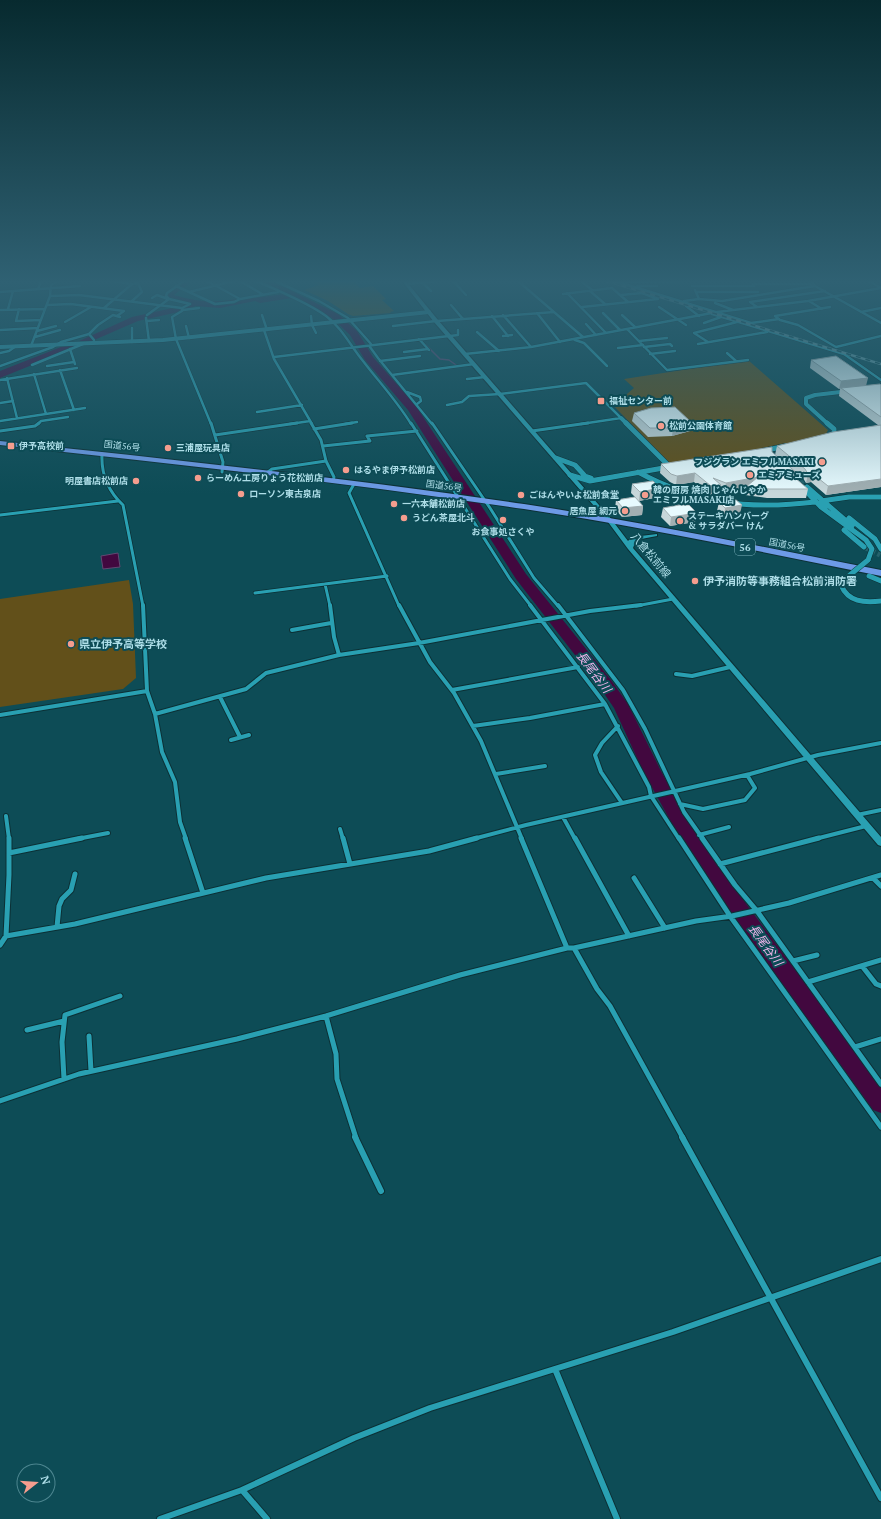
<svg xmlns="http://www.w3.org/2000/svg" width="881" height="1519" font-family="'PT Serif','Noto Sans JP',serif">
<rect width="100%" height="100%" fill="#0d4c56"/>
<!-- green -->
<path fill="#62501a" d="M311 281H353L360 288 373 286 386 299 382 300 394 311 390 312 391 313 353 316 348 314 328 301 304 290 319 285Z
M748 360 828 430 824 438 671 465 610 402 621 399 634 388 624 379Z
M129 580 133 604 136 678 123 689 0 707V599Z"/>
<!-- water -->
<path fill="#42083f" stroke="#624872" d="M118 553 120 567 103 569 101 556Z"/>
<g fill="none" stroke-linecap="round" stroke-linejoin="round">
<!-- stream -->
<path stroke="#624872" stroke-width="1.5" d="M426 345 440 359 449 360 456 365"/>
<!-- river -->
<path fill="#42083f" fill-rule="evenodd" d="M182 281H192L174 295C208 305 223 302 257 295L262 297 284 294 261 281H272L338 314 357 331 373 357 416 406 526 574 611 680 628 704 661 771 687 818 736 890 881 1085V1113L873 1110 722 900 671 822 643 771 614 708 599 686 516 579 408 410 365 360 350 335 332 318 292 298 260 303 255 301 220 308 195 306 192 309 138 321 85 344H79L77 342 132 317 186 305 164 296 166 292Z
M71 343 76 346 74 348 0 378V371Z"/>
<!-- tertiary-tunnel -->
<path stroke="#25626c" stroke-width="5" stroke-dasharray="5 2.5" stroke-linecap="butt" d="M800 481 803 484
M864 547 880 555"/>
<!-- minor-far4 casing -->
<g stroke="#0c3035" stroke-width="3.5">
<path id="minor-far4" d="M112 281 132 284
M207 281 240 299
M240 281 262 294
M257 281C280 292 305 301 326 316 342 328 350 345 363 361 379 382 397 401 411 424
M275 281 319 301 348 318 371 344 370 347 378 358 432 424
M453 281 466 295
M518 281 583 337
M581 281 592 290
M615 281 751 323 779 319
M811 281 815 286 881 323
M855 281H858
M869 281 881 288
M622 282 690 281
M423 283 431 291
M407 284 438 281
M753 284H813
M176 286 215 304 234 302 240 299 278 292
M637 286H657
M692 286H754
M38 289 41 281
M590 291 605 304
M0 292 80 286
M189 292 234 281
M696 292H758
M567 293 606 333
M563 294 612 288 628 302
M50 296 79 295 182 308V311L172 317 176 339 211 424
M152 298 157 295 168 299
M169 299 190 304 182 308
M699 299 722 301 815 286
M684 301 699 299 695 290
M809 301 822 309
M715 303 733 310
M47 305 71 304 124 311 117 316
M451 305 463 319
M686 306 699 316
M582 307 658 299 642 293 621 295
M659 307 686 325
M757 307 750 302 825 291
M830 307 775 316 780 320 798 325 836 347 881 336
M104 308 132 284 138 283 142 292 132 301
M8 309 13 291
M19 309 16 321 41 320
M0 310 45 309
M183 310 199 308
M861 312 881 308
M537 313 560 342
M603 313 620 330
M712 314 844 354 881 380
M147 315 169 299 166 296 167 293 184 281
M262 315 267 330
M503 315 531 347
M622 315 635 327
M311 316 312 325 316 333
M492 316 508 336
M146 318 149 341
M147 321 159 320
M437 321 554 312
M65 322 91 307
M704 323 721 317
M586 324 596 335
M186 326 189 338
M393 326 436 321
M132 328V342
M627 329 667 370 748 360
M0 330 38 328
M264 330 274 359 312 424
M37 331 56 326
M477 332 499 351
M89 334 94 340
M450 336 458 335V330
M503 336 512 335
M35 337 60 330
M419 339 429 350
M575 340 584 343 607 366
M639 341 667 338
M708 342 694 333 737 322
M698 344 767 332
M31 346 50 296 51 285 58 281
M644 347 670 344 672 346
M618 348 643 345
M70 349 75 364
M404 352 428 349
M0 353 9 351 16 346
M727 353 736 361
M465 354 531 347 717 312 808 301 881 288
M650 354 675 351
M274 357 449 336
M380 361 420 356
M32 365 83 344
M0 366 53 347 61 342 89 334 98 325 113 315 120 317
M47 366 74 362
M60 370 74 410
M34 374 46 414
M392 375 474 364
M7 378 17 418
M467 379 485 377
M0 380 77 368
M407 392 420 397 421 401 417 404
M0 403 13 401
M447 405 462 402 469 396 500 394 586 383 621 418
M257 412 302 405
M0 421 85 408
M38 424 41 421 68 417
M290 424 310 421
M345 424 357 422
M581 424 621 418"/>
</g>
<!-- minor-far3 casing -->
<g stroke="#0c3035" stroke-width="4.5">
<path id="minor-far3" d="M211 423 223 462 222 472
M311 423 321 440 326 461 334 477 333 481
M411 423 510 579 531 606
M432 423 490 508 534 578 558 606
M314 429 352 423
M0 431 35 426 39 423
M532 431 588 423
M215 435 297 423
M323 446 370 441 367 436 417 431
M102 454C101 474 108 491 123 505L143 606
M268 472 272 469 326 461
M354 484 349 493 399 606
M0 515 118 501
M325 584 330 606
M255 593 387 576
M636 606 673 599"/>
</g>
<!-- minor-far2 casing -->
<g stroke="#0c3035" stroke-width="6">
<path id="minor-far2" d="M143 605 147 691 155 714 162 752 175 782 180 822 186 839
M330 605 334 637 339 655
M399 605 430 662 454 693 481 741 522 839
M530 605 605 704 649 787 651 796 679 839
M558 605 623 690 645 729 684 812 703 839
M292 630 331 623
M676 674 692 676 730 667
M452 690 578 667
M220 697 240 737
M155 714 246 689 266 673 339 655 419 643 590 611 641 605
M0 715 147 691
M473 726 530 718 605 704
M618 726 602 743 595 755 601 772 622 803
M231 740 249 735
M496 774 545 766
M680 804 703 809 745 800 755 788 747 775
M857 815 881 810
M6 816 9 839
M563 817 575 839
M340 829 343 839
M699 835 729 827
M77 839 108 833
M473 839 526 825 750 774 818 755 881 743
M815 839 866 826"/>
</g>
<!-- minor-far1 casing -->
<g stroke="#0c3035" stroke-width="7">
<path id="minor-far1" d="M185 838 203 893
M343 838 350 864
M521 838 567 948
M575 838 629 936
M679 838 730 916 881 1127
M702 838 735 885 757 911 881 1084
M9 853 82 838
M720 864 819 838
M634 878 665 928
M873 878 881 886
M57 927 59 906 62 899 71 890 75 874
M6 936 9 875V838
M0 945 6 936 75 924 266 878 429 851 477 838
M574 948 597 989 610 1006 683 1138
M793 961 817 955
M862 966 876 984 881 986
M808 982 881 960
M326 1016 336 1054 337 1079 356 1138
M27 1030 64 1021
M89 1036 91 1071
M855 1047 881 1039
M64 1079 62 1042 65 1015 120 996
M0 1101 79 1074 237 1039 326 1016 460 975 567 948H574L696 921 732 916 789 903 881 875"/>
</g>
<!-- minor casing -->
<g stroke="#0c3035" stroke-width="8">
<path id="minor" d="M355 1137 381 1191
M682 1137 881 1498
M555 1369 617 1519
M242 1490 267 1519
M160 1519 242 1490 354 1438 430 1408 673 1332 881 1259"/>
</g>
<!-- tertiary-far1 casing -->
<g stroke="#0c3035" stroke-width="5">
<path id="tertiary-far1" d="M0 347 163 340 429 312
M621 418 627 424
M828 424 806 404V398L815 395 849 391"/>
</g>
<!-- tertiary casing -->
<g stroke="#0c3035" stroke-width="6">
<path id="tertiary" d="M626 423 670 467
M827 423 834 429V434L829 438
M762 451 786 446
M556 458 575 465 585 476 591 478
M638 472C697 504 749 510 815 502
M570 475 590 481 669 467
M801 486 821 507 866 540 872 549 868 560
M807 487 852 526
M826 506 821 501 849 497H881
M849 518 875 539 881 549
M844 530 864 547
M869 576 881 581
M845 579 841 585C848 602 864 603 881 601"/>
</g>
<!-- secondary casing -->
<g stroke="#0c3035" stroke-width="2">
<path id="secondary" d="M402 281H406L438 320 612 520 628 541 632 537 657 534V536L636 540 633 548 881 837V846L878 845 628 549 608 522 434 322Z"/>
</g>
<!-- trunk casing -->
<g stroke="#0c3035" stroke-width="2">
<path id="trunk" d="M0 441C175 460 350 478 524 504 644 522 762 547 881 570V576C762 552 644 527 524 509 350 483 175 464 0 445Z"/>
</g>
<!-- minor-far4 -->
<use href="#minor-far4" stroke="#29a0b2" stroke-width="2.5"/>
<!-- minor-far3 -->
<use href="#minor-far3" stroke="#29a0b2" stroke-width="3"/>
<!-- minor-far2 -->
<use href="#minor-far2" stroke="#29a0b2" stroke-width="4"/>
<!-- minor-far1 -->
<use href="#minor-far1" stroke="#29a0b2" stroke-width="5"/>
<!-- minor -->
<use href="#minor" stroke="#29a0b2" stroke-width="6"/>
<!-- tertiary-far1 -->
<use href="#tertiary-far1" stroke="#29a0b2" stroke-width="4"/>
<!-- tertiary -->
<use href="#tertiary" stroke="#29a0b2" stroke-width="5"/>
<!-- secondary -->
<use href="#secondary" fill="#29a0b2" fill-rule="evenodd"/>
<!-- trunk -->
<use href="#trunk" fill="#6d9ae7" fill-rule="evenodd"/>
<!-- rail casing -->
<g stroke="#639aa4" stroke-width="2.5">
<path id="rail" d="M607 281 881 364"/>
</g>
<!-- rail -->
<use href="#rail" stroke="#0d4c56" stroke-width="1.5" stroke-dasharray="5" stroke-linecap="butt"/>
<!-- tertiary-bridge casing -->
<g stroke="#0c3035" stroke-width="6" stroke-linecap="butt">
<path id="tertiary-bridge" d="M845 579 868 560"/>
</g>
<!-- tertiary-bridge -->
<use href="#tertiary-bridge" stroke="#29a0b2" stroke-width="5"/>
</g>
<!-- wall -->
<path fill="#c7d7da" d="M811 360 866 386 881 385V487L826 495 811 482 806 483 803 478 798 474 797 480 808 489 806 498H767L745 495 747 487 724 492 720 490 719 494 709 495 694 482 676 485 670 482 660 473 661 464 772 452 775 455 777 446 878 425 839 396 840 389H839L810 368Z
M634 413 690 431 672 436 648 437 632 421Z
M632 484 659 497 639 501 643 506 642 515 622 517 615 509 616 500 635 497 631 493Z
M719 502 740 514 724 517 717 511Z
M663 508 697 513 695 522 670 526 661 517Z"/>
<!-- shaded-wall -->
<path fill="#a2afb2" d="M868 378 866 386 841 388 840 389H839L841 381Z
M691 422 690 431 672 436 673 428Z
M695 473 694 482 676 485 677 476Z
M808 474H813L811 482 806 483Z
M798 476 796 485 794 477Z
M758 477 747 486V487L724 492 726 483Z
M881 479V487L826 495 828 486Z
M721 485 719 494 709 495 711 486Z
M660 488 659 497 639 501 640 492Z
M742 505 740 514 724 517 725 508Z
M643 506 642 515 622 517 623 508Z
M697 513 695 522 670 526 671 517Z"/>
<!-- building -->
<path fill="#e7fafe" stroke="#a2afb2" d="M836 356 868 378 841 381 811 360Z
M880 384 881 385V417L841 388Z
M675 407 691 422 673 428H650L634 413 651 408Z
M881 425V479L828 486 813 474H808L805 469 777 446 833 432Z
M772 447V452L798 474V476L794 477 808 489H769L747 486 758 477 726 483 713 478 721 485 711 486 695 473 677 476 671 474 661 464Z
M653 481 660 488 640 492 632 484Z
M635 497 643 506 623 508 616 500Z
M735 499 742 505 725 508 719 502Z
M679 505H689L697 513 671 517 663 508Z"/>
<!-- sky -->
<linearGradient id="sky" x2="0" y2="1"><stop stop-color="#072a2f"/><stop offset="0.57" stop-color="#2f6173"/><stop offset="1" stop-color="#2f6173" stop-opacity="0"/></linearGradient>
<rect width="881" height="494" fill="url(#sky)"/>
<!-- markers -->
<g fill="#f59d8e" stroke="#0d4c56" stroke-width="1.5">
<rect x="597" y="397" width="8" height="8" rx="2"/>
<circle cx="661" cy="426" r="4"/>
<rect x="7" y="442" width="8" height="8" rx="2"/>
<circle cx="168" cy="448" r="4"/>
<circle cx="822" cy="462" r="4"/>
<circle cx="346" cy="470" r="4"/>
<circle cx="750" cy="475" r="4"/>
<circle cx="198" cy="478" r="4"/>
<circle cx="136" cy="481" r="4"/>
<circle cx="241" cy="494" r="4"/>
<circle cx="521" cy="495" r="4"/>
<circle cx="645" cy="495" r="4"/>
<circle cx="394" cy="504" r="4"/>
<circle cx="625" cy="511" r="4"/>
<circle cx="404" cy="518" r="4"/>
<circle cx="503" cy="520" r="4"/>
<circle cx="680" cy="521" r="4"/>
<circle cx="695" cy="581" r="4"/>
<circle cx="71" cy="644" r="4"/>
</g>
<g text-anchor="middle" dominant-baseline="central" stroke-width="4" stroke-linejoin="round" paint-order="stroke">
<!-- far-poi labels -->
<g font-size="9" font-weight="bold" fill="#aedee8" stroke="#0d4c56" text-anchor="start">
<text x="609" y="401">福祉センター前</text>
<text x="669" y="426">松前公園体育館</text>
<text x="19" y="446">伊予高校前</text>
<text x="176" y="448">三浦屋玩具店</text>
<text x="814" y="462" text-anchor="end">フジグラン エミフルMASAKI</text>
<text x="354" y="470">はるやま伊予松前店</text>
<text x="758" y="475">エミアミューズ</text>
<text x="206" y="478">らーめん工房りょう花松前店</text>
<text x="128" y="481" text-anchor="end">明屋書店松前店</text>
<text x="653" y="490">韓の厨房 焼肉 じゃんじゃか<tspan x="653" dy="10">エミフルMASAKI店</tspan></text>
<text x="249" y="494">ローソン東古泉店</text>
<text x="529" y="495">ごはんやいよ松前食堂</text>
<text x="402" y="504">一六本舗松前店</text>
<text x="617" y="511" text-anchor="end">居魚屋 網元</text>
<text x="688" y="516">ステーキハンバーグ<tspan x="688" dy="10">&amp; サラダバー けん</tspan></text>
<text x="412" y="518">うどん茶屋北斗</text>
<text x="503" y="532" text-anchor="middle">お食事処さくや</text>
</g>
<!-- far-street labels -->
<g font-size="9" fill="#aedee8" stroke="#0d4c56">
<text transform="translate(122 446) rotate(6)">国道56号</text>
<text transform="translate(444 486) rotate(8)">国道56号</text>
<text transform="translate(787 545) rotate(11)">国道56号</text>
</g>
<!-- shield labels -->
<rect fill="#0d4c56" stroke="#7eb2bc" stroke-width="1" x="735" y="539" width="20" height="16" rx="3"/>
<g font-size="10" font-weight="bold" fill="#aedee8">
<text x="745" y="547">56</text>
</g>
<!-- street labels -->
<g font-size="11" fill="#aedee8" stroke="#0d4c56">
<text transform="translate(651 555) rotate(50)">八倉松前線</text>
</g>
<!-- poi labels -->
<g font-size="11" font-weight="bold" fill="#aedee8" stroke="#0d4c56" text-anchor="start">
<text x="703" y="581">伊予消防等事務組合松前消防署</text>
<text x="79" y="644">県立伊予高等学校</text>
</g>
<!-- water labels -->
<g font-size="12" font-style="italic" fill="#f4b6ed" stroke="#0d4c56">
<text transform="translate(594 672) rotate(53)">長尾谷川</text>
<text transform="translate(766 945) rotate(54)">長尾谷川</text>
</g>
</g>
<!-- north arrow -->
<g transform="translate(36 1483) rotate(73)"><circle r="19" fill="#0d4c56" stroke="#4d8690"/>
<path d="M0-3L7 15L0 10L-7 15Z" fill="#f59d8e"/>
<text y="-6" font-size="11" font-weight="bold" text-anchor="middle" fill="#aedee8">N</text>
</g>
</svg>
